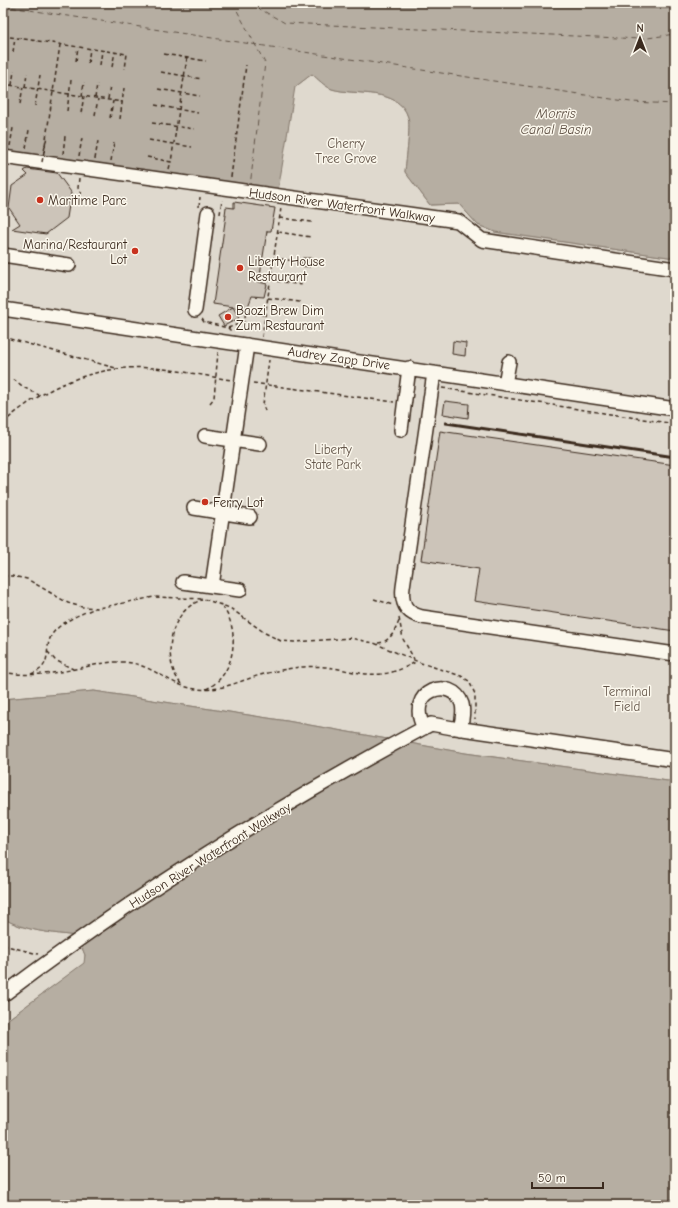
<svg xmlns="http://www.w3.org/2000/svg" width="678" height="1208" font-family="'Comic Neue',sans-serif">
<rect width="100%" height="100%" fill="#fbf7ec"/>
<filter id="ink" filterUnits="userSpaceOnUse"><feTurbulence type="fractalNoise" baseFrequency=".025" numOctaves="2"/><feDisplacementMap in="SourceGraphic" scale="8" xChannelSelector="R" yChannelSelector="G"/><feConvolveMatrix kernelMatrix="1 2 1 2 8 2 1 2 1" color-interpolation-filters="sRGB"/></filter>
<g filter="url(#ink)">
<!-- green -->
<path fill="#dfd9ce" stroke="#8d8276" d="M312 74C318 79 324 86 332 89 354 96 399 87 408 117 411 126 406 160 405 172L430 205 459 204 478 225 495 232 675 258V782L465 753 287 721 94 691 3 699V151L295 87Z
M3 918C23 931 54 933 77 936L85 955V963L3 1023Z"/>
<!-- water -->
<path fill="#b6aea2" stroke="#85796d" d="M3 3H675V258L495 232 478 225 459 204 430 205 405 172C406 160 411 126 408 117 399 87 354 96 332 89 324 86 318 79 312 74L295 87 278 191 3 151Z
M94 691 287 721 465 753 675 782V1205H3V1023L84 963 85 955 77 936C53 933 23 931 3 918V699Z"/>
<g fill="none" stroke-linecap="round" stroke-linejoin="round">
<!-- ferry -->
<path stroke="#605246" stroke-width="1" stroke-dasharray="5 4" stroke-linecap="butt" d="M233 3 265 63 250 186
M249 3 285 23 641 39 675 34
M3 6 631 102 675 104"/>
</g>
<!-- building -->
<path fill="#ccc4b9" stroke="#3b2a1e" d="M27 169 57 173 71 192 67 218 46 234 12 229 20 224 9 208 12 186 28 175 24 171Z
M234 202 275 208 271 231H267L259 282 267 284 264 297 252 296 247 309 213 304 226 215H225L226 207 234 208Z
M302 258H311L310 267 301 266Z
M233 307 239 318 224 326 218 316Z
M453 341 466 343 465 356 452 354Z
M445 401 469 404 468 418 443 414Z
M440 431 675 465V631L474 601 479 569 421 560Z"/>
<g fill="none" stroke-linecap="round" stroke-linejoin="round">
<!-- minor casing -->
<g stroke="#3b2a1e" stroke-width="16">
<path id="minor" d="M3 157 458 221 482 240 675 269
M3 255 69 265
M3 309 675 409
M195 310 208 213
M434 373 403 587C401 603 405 613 422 617L675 654
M505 384 509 362
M401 430 409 368
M205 436 260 444
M194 508 250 517
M183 582 240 590
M212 586 247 345
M424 728C404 690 452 675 462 704 464 712 462 721 460 729
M456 728 675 760
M3 995C138 893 282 803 431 724L453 728"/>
</g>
<!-- path -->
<path stroke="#3b2a1e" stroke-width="1.5" stroke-dasharray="4 3" stroke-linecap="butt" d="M3 36 127 54 125 69
M13 52 15 38
M164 54 206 61
M76 61 78 47
M88 63 90 49
M100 65 102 51
M112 67 115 52
M161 72 202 79
M3 84 122 102
M12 85 14 71
M25 87 27 73
M158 89 200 96
M82 96 84 82
M95 98 97 84
M108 99 110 86
M6 102 8 85
M20 104 23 87
M155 105 198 113
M35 106 40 75
M67 111 71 80
M81 113 84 96
M95 115 98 99
M110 118 113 101
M120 119 124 88
M152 123 195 129
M149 140 192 147
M10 146 13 128
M26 148 29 130
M44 152 60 45
M63 154 65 136
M79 156 82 138
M147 157 171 162 187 58
M95 159 98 141
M111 161 114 143
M169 169 171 161
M231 177 246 65
M79 178 78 188 81 194
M199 207 200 197
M220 214 222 200
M280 218 312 222
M278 232 311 237
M274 258 302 262
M270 280 303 285
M268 298 300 302
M202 319 204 322 228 328 231 331
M228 328 244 322 246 312 264 315
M3 337 119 369
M262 337 281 208
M13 379 25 388 39 395
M253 383 394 402
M442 388 675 424
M210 403 214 398 218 352
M265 411 263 405 269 360
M3 423C44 386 97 364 153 368 179 370 205 376 231 380
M3 576H12L27 579 68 603 82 607 98 608 154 597 204 599 230 608 265 633 281 641 294 642 350 638 374 643 421 663 461 676 469 681 475 694V719
M374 599 393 605
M399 618 403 639 414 659
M378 643C390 642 395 631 399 621
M48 652 55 660 73 669
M3 672C27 677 52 674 75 669 91 666 107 661 123 662 152 663 169 686 196 689 220 692 241 680 264 674 276 671 290 668 302 667 350 662 369 690 417 661
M31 674C55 666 42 648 53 633 62 621 83 613 96 608
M181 684C161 659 169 610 202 600
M206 689C236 676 242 627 220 604
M3 945 38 954"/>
<!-- minor -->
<use href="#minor" stroke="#fbf7ec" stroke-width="13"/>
<!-- rail -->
<path stroke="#3b2a1e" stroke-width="3" d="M446 423 675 457"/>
<!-- path-bridge -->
<path stroke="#3b2a1e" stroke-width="1.5" stroke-dasharray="4 3" stroke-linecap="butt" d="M42 162 47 136"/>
</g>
</g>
<!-- markers -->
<g fill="#c8321e" stroke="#fbf7ec" stroke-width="1.5">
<circle cx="40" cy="200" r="4"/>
<circle cx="135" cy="251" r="4"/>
<circle cx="240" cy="268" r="4"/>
<circle cx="228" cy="317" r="4"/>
<circle cx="205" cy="502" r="4"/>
</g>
<g text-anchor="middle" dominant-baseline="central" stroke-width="3" stroke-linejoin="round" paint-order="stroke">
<!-- park labels -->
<g font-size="13" fill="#64564a" stroke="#fbf7ec">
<text x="346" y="143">Cherry<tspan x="346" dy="15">Tree Grove</tspan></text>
<text x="333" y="449">Liberty<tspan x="333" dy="15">State Park</tspan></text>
<text x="627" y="691">Terminal<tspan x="627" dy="15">Field</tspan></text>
</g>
<!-- poi labels -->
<g font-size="13" fill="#3b2a1e" stroke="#fbf7ec" text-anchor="start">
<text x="48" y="200">Maritime Parc</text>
<text x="127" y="244" text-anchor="end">Marina/Restaurant<tspan x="127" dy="15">Lot</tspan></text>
<text x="248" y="261">Liberty House<tspan x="248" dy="15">Restaurant</tspan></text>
<text x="236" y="310">Baozi Brew Dim<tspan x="236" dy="15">Zum Restaurant</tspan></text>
<text x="213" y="502">Ferry Lot</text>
</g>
<!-- street labels -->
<g font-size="13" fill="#3b2a1e" stroke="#fbf7ec">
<text transform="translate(342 205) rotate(8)">Hudson River Waterfront Walkway</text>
<text transform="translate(339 358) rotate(8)">Audrey Zapp Drive</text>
<text transform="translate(210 855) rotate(-32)">Hudson River Waterfront Walkway</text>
</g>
<!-- water labels -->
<g font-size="14" font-style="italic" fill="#605246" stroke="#fbf7ec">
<text x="556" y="113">Morris<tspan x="556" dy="16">Canal Basin</tspan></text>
</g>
</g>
<!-- margin -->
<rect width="678" height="1208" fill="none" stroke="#fbf7ec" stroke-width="16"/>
<rect x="8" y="8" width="662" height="1192" fill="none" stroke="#3b2a1e" stroke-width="1.5" filter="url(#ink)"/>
<!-- north arrow -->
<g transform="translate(640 38)" stroke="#fbf7ec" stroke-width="3" paint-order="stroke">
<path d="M0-3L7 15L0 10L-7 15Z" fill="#3b2a1e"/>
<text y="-6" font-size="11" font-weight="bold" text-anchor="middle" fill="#3b2a1e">N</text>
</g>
<!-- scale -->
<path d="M532 1182v6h71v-6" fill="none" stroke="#3b2a1e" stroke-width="2"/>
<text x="538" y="1182" font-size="12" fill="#3b2a1e" stroke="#fbf7ec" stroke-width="3" paint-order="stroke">50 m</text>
</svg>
